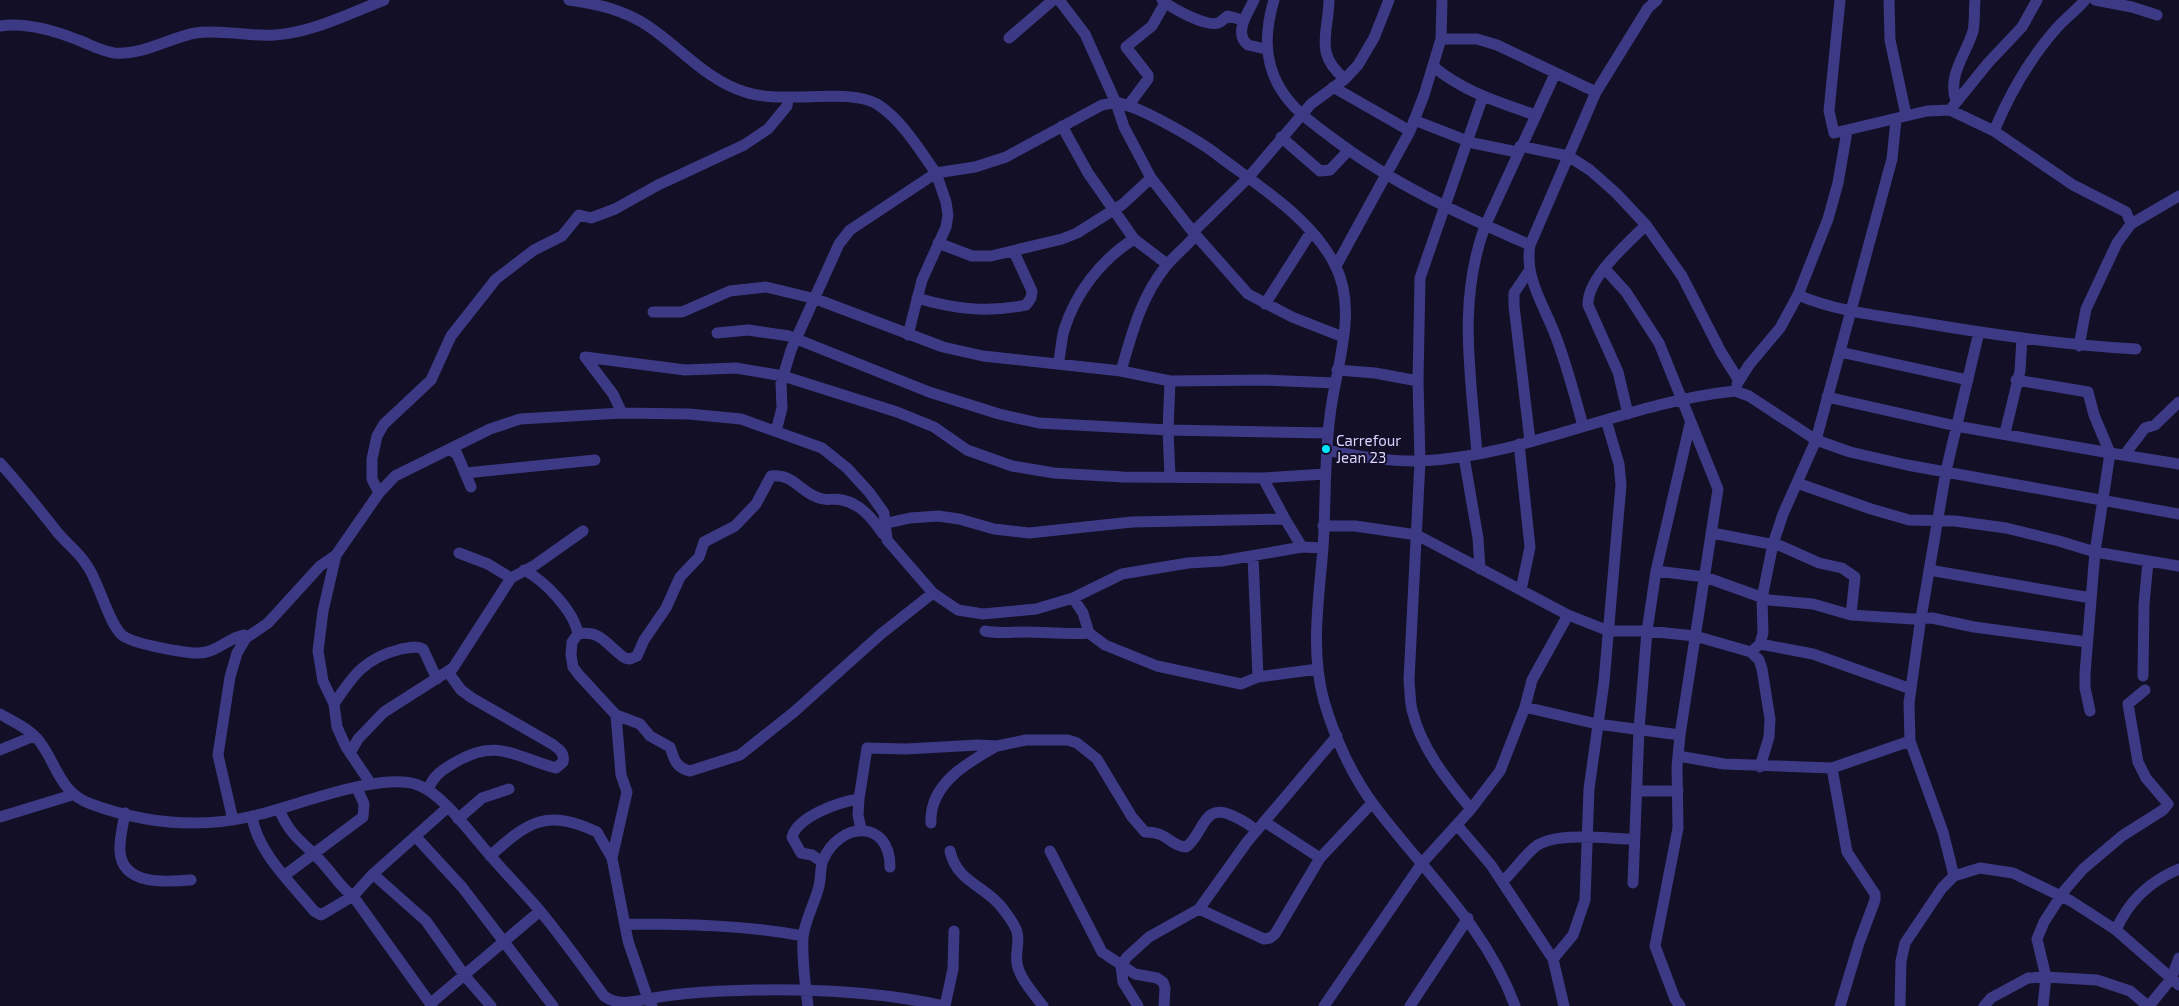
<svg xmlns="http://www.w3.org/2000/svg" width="2179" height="1006" font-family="'Exo 2',sans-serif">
<rect width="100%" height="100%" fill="#130f26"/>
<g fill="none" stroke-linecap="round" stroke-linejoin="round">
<!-- minor -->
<path stroke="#3d3a85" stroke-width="11" d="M569 0C598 4 624 10 648 26 681 48 706 80 745 92 783 105 847 87 877 104 902 120 919 149 936 173L975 167 1006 157 1102 105C1108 104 1113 102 1119 103 1143 108 1200 141 1220 157 1260 187 1312 219 1335 265 1359 311 1335 369 1330 416 1324 460 1326 504 1323 548 1319 599 1310 650 1324 701 1334 736 1352 776 1374 805 1424 872 1485 925 1515 1006
M1059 0 1085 34 1116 103 1124 127 1151 178 1193 232 1248 294 1292 317 1343 337
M1162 0C1171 8 1206 27 1218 23 1222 22 1224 18 1228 16L1242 20
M1254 0C1248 13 1233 33 1248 45L1266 49
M1274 0C1265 30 1263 60 1280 88 1293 110 1311 122 1331 137 1391 183 1461 215 1530 245
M1329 0C1328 36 1314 53 1345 79
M1840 0 1829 111 1834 133 1927 111 1950 110 1994 131 2073 185 2126 212 2131 224
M1889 0 1890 40 1906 115
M2095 0 2132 7 2157 15
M0 26C26 22 53 30 78 40 89 44 101 51 114 53 141 56 169 38 195 33 222 29 248 37 275 35 313 32 348 14 384 0
M1009 38 1053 0
M1441 39H1477L1497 45 1596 92
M1434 67C1464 92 1499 102 1535 115
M1333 87 1410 131
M1956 101C1947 75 1966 55 1973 31 1975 22 1974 10 1975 0
M1128 106 1148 79V75L1126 47 1152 26 1165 3
M1950 110 1988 63 2022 27 2037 0
M1414 120 1473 143 1517 152
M1062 126 1088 173 1134 239 1167 264
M1994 131C2010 93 2028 61 2055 30 2064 19 2076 11 2085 0
M1281 137 1320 171 1330 170 1348 151
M1520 146 1568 156 1590 170 1616 193 1646 225 1682 276 1721 352 1738 379
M1193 232 1248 178 1311 104 1345 79 1358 65 1374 38 1389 0
M938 243 972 256H991L1062 239 1077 233 1123 204 1151 178
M1336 266 1410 131 1424 95 1441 39 1442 0
M1605 269 1626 292 1659 343 1718 489 1680 735 1677 767 1678 828 1655 946 1675 999 1680 1006
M1529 271 1514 293V306L1530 441
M1798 295C1838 312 1881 316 1924 323 1994 335 2065 345 2136 349
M917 298C954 309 988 313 1026 305L1031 298 1032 291 1014 252
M1265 304 1311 232
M653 312H682L730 291 766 287 816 299 943 347 983 356 1121 371 1170 381 1265 380 1334 383
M717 333 748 330 789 336 929 392 999 414 1039 423 1168 430 1328 433
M2079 346 2086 309 2117 243 2131 224 2179 196
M1840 352 1968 380
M585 357 685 370 736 368 783 376 897 412 934 427 967 450 1012 466 1054 473 1123 477 1263 478 1325 474
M585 357 613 394 622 413
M1058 364C1061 353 1061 341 1064 330 1076 292 1101 260 1134 239
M1337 370 1375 373 1418 381
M1121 371C1132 333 1141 297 1166 266 1175 255 1187 246 1196 235
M2016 380 2088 392 2094 415 2110 453 2179 464
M1170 381 1168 430 1170 476
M1737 384 1749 365 1780 328 1798 295 1828 219 1838 183 1847 131
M1827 397 1956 426 2110 453 2095 552 2085 673V688L2090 711
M1628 414 1618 372 1588 305C1587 278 1627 244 1646 225
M1583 426C1575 396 1567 366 1556 337 1545 307 1524 278 1530 245L1596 92 1648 8 1657 0
M776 431 782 408 781 383 791 350 839 244 850 230 936 173 946 202 948 215 946 227 922 280 908 335
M2005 433 2020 371 2022 338
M1519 444 1530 547 1521 590
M449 449 457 454 471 487
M1326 450C1357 456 1389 462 1421 461 1528 456 1628 402 1735 391L1749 396 1816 440 1850 452 1907 465 2179 514
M1477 454C1471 374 1457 303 1485 226L1555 74
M2125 454 2145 428 2155 425 2179 402
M1464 457 1478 538 1480 569
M0 463C21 486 39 509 58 533 68 545 80 553 88 567 99 583 109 624 122 635 132 644 184 653 199 653 216 653 228 638 244 635L246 638
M466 473 595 460
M1263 478 1285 519
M1797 483 1871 509 1909 520 1955 521 2006 528 2059 541 2095 552 2179 566
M379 493 372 479V459L377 436 384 424 431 380 451 336 496 279 534 250 562 236 579 215 591 218 615 209 658 185 744 145 768 129 787 106 788 99
M883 524 910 518 938 516 959 519 994 529 1029 533 1132 522 1285 519 1302 547
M1323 526H1355L1417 535 1568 615 1609 631H1647L1695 636 1751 652 1759 660 1762 669 1770 719 1769 737 1760 767
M1712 533 1781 546 1819 563 1842 568 1855 577 1851 615
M883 534C872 518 861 504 842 500 835 498 826 501 819 498 798 491 795 474 771 476L756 504 735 526 704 542 699 557 680 577 666 608 644 640 637 656 630 659 625 658C608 647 601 629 578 634L572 642 571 655 573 667 579 675 616 715 640 724 650 736 670 747C674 759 676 768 690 771L740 755 794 712 881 634 933 593
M459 553 488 564 511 578
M336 555 323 611 318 651 323 681 334 704 337 727 346 747 371 784
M1253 556 1258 677
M524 570C545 581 574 611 578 634
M1929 570 2091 598
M1656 571 1705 577 1769 600 1813 604 1851 615 1913 619 1932 618 1974 627 2087 642
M1073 598 1083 613 1089 633 1105 645 1157 666 1241 684 1258 677 1318 669
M985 631C999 634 1012 632 1025 632 1047 632 1067 635 1089 633
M1760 644 1813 654 1911 689
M1751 652 1760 644 1763 633 1762 598 1773 544 1783 514 1816 440 1892 159 1896 120
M2143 676 2144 604 2148 562
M334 704C353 675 365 658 401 649 409 648 416 645 423 649L437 679
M1525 707 1597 724 1680 735
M0 714C14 722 30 729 40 742 57 765 60 793 91 804 143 823 199 829 253 816 295 807 379 771 418 785 443 794 470 833 488 853 505 873 524 892 541 912 563 939 584 968 604 996 618 1006 632 1002 648 999L652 1006
M0 750 34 736
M350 753 358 739 384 712 453 668 511 578 535 565 583 531
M1678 756 1724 764 1832 768 1910 741
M1832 768 1847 852 1875 894V900L1859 943 1840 1006
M428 790C433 776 442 770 454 763 497 737 515 757 556 768L563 762C565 753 559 749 552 744L472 698 461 690 448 672
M1637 791H1678
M859 799 867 748 906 749 978 745 997 746 1026 740H1068L1077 743 1097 759 1132 817 1145 832C1169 832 1168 845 1186 847 1204 835 1202 801 1233 816 1242 820 1250 824 1256 831
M279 809C291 839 307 844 326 867 335 877 342 889 353 896L432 1006
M1471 809C1447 780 1421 748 1412 710 1410 701 1410 690 1409 680L1420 461 1418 381 1420 278 1483 96
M125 813C123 825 119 840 120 852 123 886 167 882 191 880
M252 816C257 852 292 884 314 911L321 915 353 896 373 874 447 808
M0 817 72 795
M458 819 482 798 509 789
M233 820 218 755 230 677 237 653 246 638 268 623 320 566 336 555 379 493 395 476 490 429 520 419 622 413 689 414 741 419 822 448 847 468 869 492 884 513 887 540 933 593 958 610 983 614 1036 609 1073 598 1122 574 1188 563 1222 561 1302 547 1323 548
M1265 822 1320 858
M931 823C929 784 968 762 997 746
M1457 825 1491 865 1553 959 1564 1006
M416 837 462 887 553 1006
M950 851C957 883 987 886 1003 909 1008 916 1015 924 1017 932 1020 942 1015 953 1017 963 1019 978 1034 994 1043 1006
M1050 851 1102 952 1135 974 1157 978 1163 982 1165 988 1164 1006
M490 856C528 822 546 808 597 832L612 858 628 941 648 999C683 992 720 991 755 990 818 989 882 992 944 1006
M612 858 627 792 621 775 616 715
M822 862 812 855 801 853 792 837C798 816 839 802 859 799L858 815 861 829
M373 874 426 921 465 976 491 1006
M285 875 363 817 364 804 357 788
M1954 876 1943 832 1910 741 1909 703 1920 624 1946 471 1979 332
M1503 881C1514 871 1523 857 1535 847 1556 831 1608 839 1634 839
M1633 883 1639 729 1647 631 1656 571 1690 424
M1199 909 1264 939 1270 938 1275 934 1320 858 1372 803
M626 924C685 924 745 925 803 936
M2116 930C2129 900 2150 881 2179 869
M1553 959 1573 935 1585 900 1589 789 1604 682 1621 485 1619 464 1606 420
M430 1004 540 911
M808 1006C805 984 802 959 803 937 805 920 815 903 819 886 821 878 820 867 823 860 839 822 890 818 890 867
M945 1006 953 969 954 931
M1138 1006 1123 982 1121 966 1127 957 1149 937 1199 909 1247 842 1337 736
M1324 1006 1422 863 1471 809 1500 771 1525 707 1532 680 1568 615
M1410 1006 1468 918
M1900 1006 1901 961 1905 943 1942 888 1954 876 1980 868 2013 873 2071 901 2116 930 2179 985
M1984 1006 1991 998 2028 978 2046 977 2097 980 2130 991 2148 1006
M2043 1006 2046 977 2037 939 2044 922 2064 891 2083 869 2122 836 2163 810 2168 804 2146 778 2138 762 2128 704 2145 690
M2149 1006 2171 979 2179 958"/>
</g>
<!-- markers -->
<circle fill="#00e5ff" stroke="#130f26" stroke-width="2" cx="1326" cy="449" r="5"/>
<g text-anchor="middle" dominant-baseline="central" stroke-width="4" stroke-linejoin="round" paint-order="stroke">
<!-- poi labels -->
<g font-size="15" fill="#d9d4ff" stroke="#130f26" text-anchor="start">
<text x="1336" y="440">Carrefour<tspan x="1336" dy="17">Jean 23</tspan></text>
</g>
</g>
</svg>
